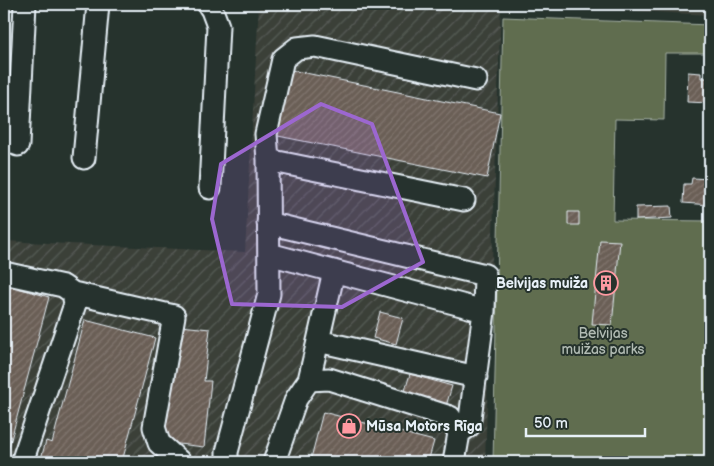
<svg xmlns="http://www.w3.org/2000/svg" width="714" height="466" font-family="'Balsamiq Sans',sans-serif">
<defs>
<pattern id="industrial-furrows" width="10" height="10" patternUnits="userSpaceOnUse" patternTransform="scale(1.25)"><rect width="10" height="10" fill="#3b4039"/><path d="M-1 1l2-2M0 10L10 0M9 11l2-2" fill="none" stroke="#575c56"/></pattern>
<pattern id="building-hatch" width="6" height="6" patternUnits="userSpaceOnUse" patternTransform="scale(1.25)"><rect width="6" height="6" fill="#6b5f56"/><path d="M-1 1l2-2M0 6l6-6M5 7l2-2" fill="none" stroke="#80766f"/></pattern>
</defs>
<rect width="100%" height="100%" fill="#26332d"/>
<filter id="ink" filterUnits="userSpaceOnUse"><feTurbulence type="fractalNoise" baseFrequency=".02" numOctaves="2"/><feDisplacementMap in="SourceGraphic" scale="10" xChannelSelector="R" yChannelSelector="G"/><feConvolveMatrix kernelMatrix="1 2 1 2 8 2 1 2 1" color-interpolation-filters="sRGB"/></filter>
<g filter="url(#ink)">
<!-- built -->
<path fill="#3b4039" d="M504 4H710V15Z"/>
<!-- industrial -->
<path fill="url(#industrial-furrows)" d="M259 4H501L485 462H4V241L245 252Z"/>
<!-- green -->
<path fill="#606d4f" stroke="#a4afa4" d="M503 17 710 25V53H665L664 120 615 119 613 220 710 221V462H493Z"/>
<!-- building -->
<path fill="url(#building-hatch)" stroke="#e8f1f8" d="M661 4H689V8L664 6Z
M286 69 500 113 487 178 273 135Z
M688 72 701 73V78H710V103L687 102Z
M692 178 710 179V205L683 203 684 184H691Z
M671 206 672 218 636 220V207Z
M568 212H579V225H568Z
M600 240 620 241 612 325 592 324Z
M4 284 49 297 5 462H4Z
M380 312 403 318 396 344 373 338Z
M85 320 155 338 122 462H40L46 441 52 443Z
M180 326 210 329 204 381H211L204 447 162 442 169 378 175 379Z
M410 374 452 386 446 406 404 394Z
M323 412 434 441 428 462H310Z"/>
<g fill="none" stroke-linecap="round" stroke-linejoin="round">
<!-- minor casing -->
<g stroke="#e8f1f8" stroke-width="25">
<path id="minor" d="M208 4 212 10 218 26 210 188
M18 145 25 4
M84 158 98 4
M268 160 464 200
M268 223 485 275 484 311 469 426 459 433
M269 254 484 311
M4 273 63 286 73 293 75 304 22 462
M73 293 174 316 154 427 159 443 180 462
M318 341 334 271
M309 380 318 341 476 377
M227 462V452L269 294 268 160 266 134 283 59 297 48 315 46 476 80
M274 462 296 399 309 380 329 379 450 417 459 433 454 462"/>
</g>
<!-- minor -->
<use href="#minor" stroke="#26332d" stroke-width="21"/>
</g>
</g>
<!-- marked area -->
<path fill="#9c67d0" fill-opacity="0.2" stroke="#9c67d0" stroke-width="4" stroke-linejoin="round" d="M321 104 372 124 423 262 342 307 232 304 212 219 221 164Z"/>
<!-- icons -->
<defs>
<g id="building-ring" transform="scale(1.25)"><circle r="9.5" fill="#26332d" stroke="#ff9aa2" stroke-width="1.5"/><path d="M-4-6H4V6H1V3H-1V6H-4ZM-2.5-4.3h1.7v1.8h-1.7ZM.8-4.3h1.7v1.8H.8ZM-2.5-1h1.7V.8h-1.7ZM.8-1h1.7V.8H.8Z" fill="#ff9aa2"/></g>
<g id="shop-ring" transform="scale(1.25)"><circle r="9.5" fill="#26332d" stroke="#ff9aa2" stroke-width="1.5"/><path d="M-5-2.5h2.3a2.7 3.5 0 0 1 5.4 0H5L5.5 6h-11ZM-1.5-2.5h3a1.5 2.3 0 0 0-3 0Z" fill="#ff9aa2"/></g>
</defs>
<g fill-rule="evenodd">
<use href="#building-ring" x="606" y="283"/>
<use href="#shop-ring" x="349" y="426"/>
</g>
<g text-anchor="middle" dominant-baseline="central" stroke-width="4" stroke-linejoin="round" paint-order="stroke">
<!-- poi labels -->
<g font-size="14" font-weight="bold" fill="#e8f1f8" stroke="#26332d" text-anchor="end">
<text x="588" y="283">Belvijas muiža</text>
<text x="366" y="426" text-anchor="start">Mūsa Motors Rīga</text>
</g>
<!-- park labels -->
<g font-size="14" fill="#b2bcb4" stroke="#26332d">
<text x="603" y="333">Belvijas<tspan x="603" dy="16">muižas parks</tspan></text>
</g>
</g>
<!-- margin -->
<rect width="714" height="466" fill="none" stroke="#26332d" stroke-width="20"/>
<rect x="10" y="10" width="694" height="446" fill="none" stroke="#e8f1f8" stroke-width="2" filter="url(#ink)"/>
<!-- scale -->
<path d="M526 428v8h119v-8" fill="none" stroke="#e8f1f8" stroke-width="2.5"/>
<text x="534" y="428" font-size="15" fill="#e8f1f8" stroke="#26332d" stroke-width="4" paint-order="stroke">50 m</text>
</svg>
